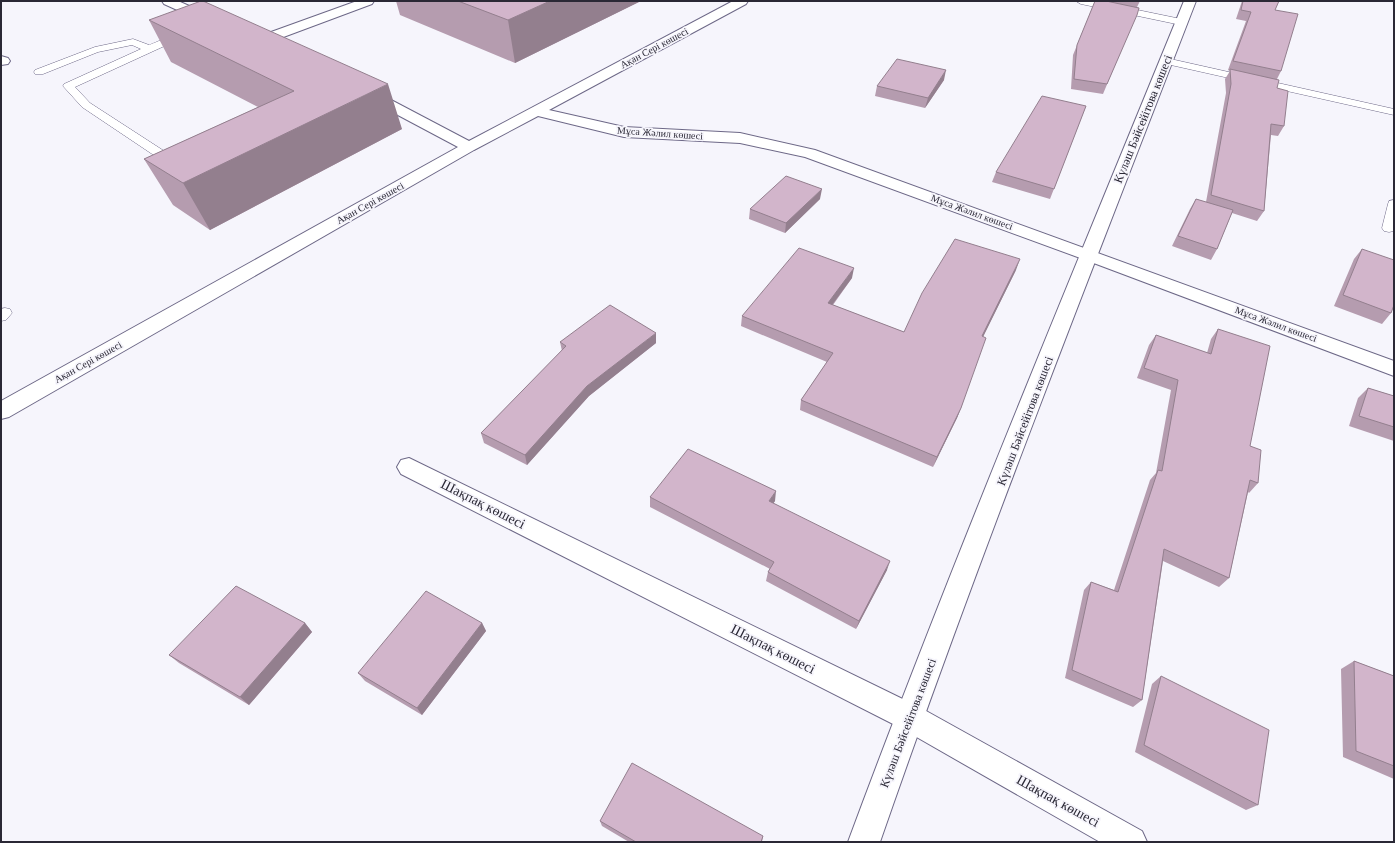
<svg xmlns="http://www.w3.org/2000/svg" width="1395" height="843" font-family="'Times New Roman',serif">
<rect width="100%" height="100%" fill="#f6f5fc"/>
<g fill="none" stroke-linecap="round" stroke-linejoin="round">
<!-- service casing -->
<g stroke="#6d6887" stroke-width="1">
<path id="service" d="M1076 1H1094L1181 19 1186 22 1181 25 1081 4Z
M181 32 186 35 184 37 75 87 90 103 181 162 183 165 181 168H173L82 107 63 86 64 84 141 49 132 45 98 52 43 74H35L34 72 35 70 95 47 133 39 149 45Z
M1166 58 1394 109V115L1162 63 1161 61 1162 59Z
M1394 200V231L1389 232 1384 231 1382 228 1388 204 1389 201Z
M5 308 10 309 12 313 6 320 1 321V309Z"/>
</g>
<!-- minor casing -->
<g stroke="#6d6887" stroke-width="2">
<path id="minor" d="M162 1H178L214 17 216 20 214 23H206L164 4Z
M357 1H374L372 4 270 42H260L259 39 260 36Z
M733 1H748L746 4 549 110 624 127 740 133 815 150 1394 361V376L1083 259 805 157 740 143 624 137 538 116 474 150 9 417 1 419V401L458 147 364 97 362 94 364 91 369 90 374 91 469 141Z
M1 56 8 58 10 61 8 64 1 65Z
M409 458 919 707 1142 831 1147 842H1100L899 727 401 474 397 467 401 460Z"/>
</g>
<!-- tertiary casing -->
<g stroke="#6d6887" stroke-width="2">
<path id="tertiary" d="M1184 1H1196C1088 280 978 559 880 842H848C953 559 1070 280 1184 1Z"/>
</g>
<!-- service -->
<use href="#service" fill="#fff" fill-rule="evenodd"/>
<!-- minor -->
<use href="#minor" fill="#fff" fill-rule="evenodd"/>
<!-- tertiary -->
<use href="#tertiary" fill="#fff" fill-rule="evenodd"/>
</g>
<!-- wall -->
<path fill="#b59caf" d="M396 1H641L515 63 400 15Z
M1095 1H1140L1137 7 1139 8 1103 94 1071 89 1073 55Z
M1242 1H1279L1275 10 1281 71 1277 79V88L1284 126 1278 136 1271 135 1264 211 1257 221 1232 213 1217 249 1211 260 1172 246 1190 209 1196 199 1206 202 1226 93 1225 79 1230 71 1228 70 1246 21 1236 19Z
M149 20 402 129 210 230 173 205 144 159 258 107 171 62Z
M944 80 925 108 875 96 877 86Z
M1086 106 1050 199 992 182 996 172Z
M820 199 785 233 749 219 750 209Z
M1362 249 1391 313 1382 324 1334 306 1354 259Z
M1016 270 983 337 961 408 957 418 933 467 800 410 801 400 827 362 741 326 742 316 852 278 833 305 904 332Z
M1218 329 1250 446 1258 483 1249 493 1248 492 1229 578 1219 587 1163 561 1142 700 1133 707 1065 678 1084 590 1091 582 1114 590 1150 480 1156 473 1171 390 1137 378 1149 345 1156 335 1207 353 1211 339Z
M560 342 656 343 589 396 527 465 484 443 481 433 562 351Z
M1368 388 1394 396V441L1349 426 1358 398Z
M650 497 775 501 773 503 887 570 856 629 766 581 768 572 770 569 650 507Z
M305 623 312 632 249 705 179 663 169 655Z
M482 623 486 631 422 715 365 681 358 673Z
M1354 661 1394 676V779L1343 757 1341 669Z
M1161 676 1258 805 1246 810 1135 752 1152 684Z
M600 821 763 836 762 842H629L602 826Z"/>
<!-- shaded-wall -->
<path fill="#937f8e" d="M550 1H641L515 63 508 20Z
M946 70 944 80 925 108 928 98Z
M388 84 402 129 210 230 183 183Z
M822 189 820 199 785 233 786 223Z
M1020 259 1016 270 978 347 982 336Z
M854 268 852 278 826 313 828 303Z
M656 333V343L589 396 527 465 525 455 587 386Z
M961 408 957 418 933 467 937 457Z
M776 491 775 501 768 511 769 501Z
M890 561 887 570 856 629 859 621Z
M305 623 312 632 249 705 240 697Z
M482 623 486 631 422 715 417 708Z"/>
<!-- building -->
<path fill="#d2b5cb" stroke="#937f8e" d="M201 1H203L388 84 183 183 144 159 294 91 149 20Z
M458 1H550L508 20Z
M1095 1H1106L1139 8 1137 15 1107 84 1074 79 1077 45Z
M1243 1H1279L1275 10 1298 14 1281 71 1233 61 1251 12 1241 10Z
M897 59 946 70 928 98 877 86Z
M1230 69 1279 80 1277 88 1288 91 1284 126 1271 124 1264 211 1211 195 1231 84Z
M1042 96 1086 106 1054 189 996 172Z
M786 176 822 189 786 223 750 209Z
M1196 199 1233 210 1217 249 1178 236Z
M955 239 1020 259 982 336 986 338 961 408 937 457 801 400 833 353 742 316 799 248 854 268 828 303 904 332 922 293Z
M1362 249 1394 260V305L1391 313 1343 295Z
M610 305 656 333 587 386 525 455 481 433 566 346 560 342Z
M1218 329 1270 346 1250 446 1261 450 1258 483 1250 480 1229 578 1164 549 1142 700 1072 670 1091 582 1118 592 1158 470 1162 471 1178 380 1144 368 1156 335 1211 354Z
M1368 388 1394 396V427L1359 416Z
M688 449 776 491 769 501 890 561 859 621 768 572 774 562 650 497Z
M236 586 305 623 240 697 169 655Z
M426 591 482 623 417 708 358 673Z
M1354 661 1394 676V766L1356 751Z
M1161 676 1269 730 1258 805 1144 745Z
M632 763 763 836 761 842H636L600 821Z"/>
<g text-anchor="middle" dominant-baseline="central" stroke-width="3.5" stroke-linejoin="round" paint-order="stroke">
<!-- far-street labels -->
<g font-size="10" fill="#2a2835" stroke="#f6f5fc">
<text transform="translate(654 48) rotate(-28)">Ақан Сері көшесі</text>
<text transform="translate(660 133) rotate(4)">Мұса Жәлил көшесі</text>
<text transform="translate(370 203) rotate(-29)">Ақан Сері көшесі</text>
<text transform="translate(972 212) rotate(20)">Мұса Жәлил көшесі</text>
<text transform="translate(1276 324) rotate(20)">Мұса Жәлил көшесі</text>
<text transform="translate(88 362) rotate(-29)">Ақан Сері көшесі</text>
</g>
<!-- street labels -->
<g font-size="12" fill="#2a2835" stroke="#f6f5fc">
<text transform="translate(1143 119) rotate(-68)">Күләш Бәйсейітова көшесі</text>
<text transform="translate(1025 421) rotate(-69)">Күләш Бәйсейітова көшесі</text>
<text transform="translate(908 723) rotate(-69)">Күләш Бәйсейітова көшесі</text>
</g>
<!-- near-street labels -->
<g font-size="14" fill="#2a2835" stroke="#f6f5fc">
<text transform="translate(483 504) rotate(27)">Шақпақ көшесі</text>
<text transform="translate(773 649) rotate(27)">Шақпақ көшесі</text>
<text transform="translate(1058 801) rotate(29)">Шақпақ көшесі</text>
</g>
</g>
<!-- border -->
<rect width="1395" height="843" fill="none" stroke="#2a2835" stroke-width="4"/>
</svg>
